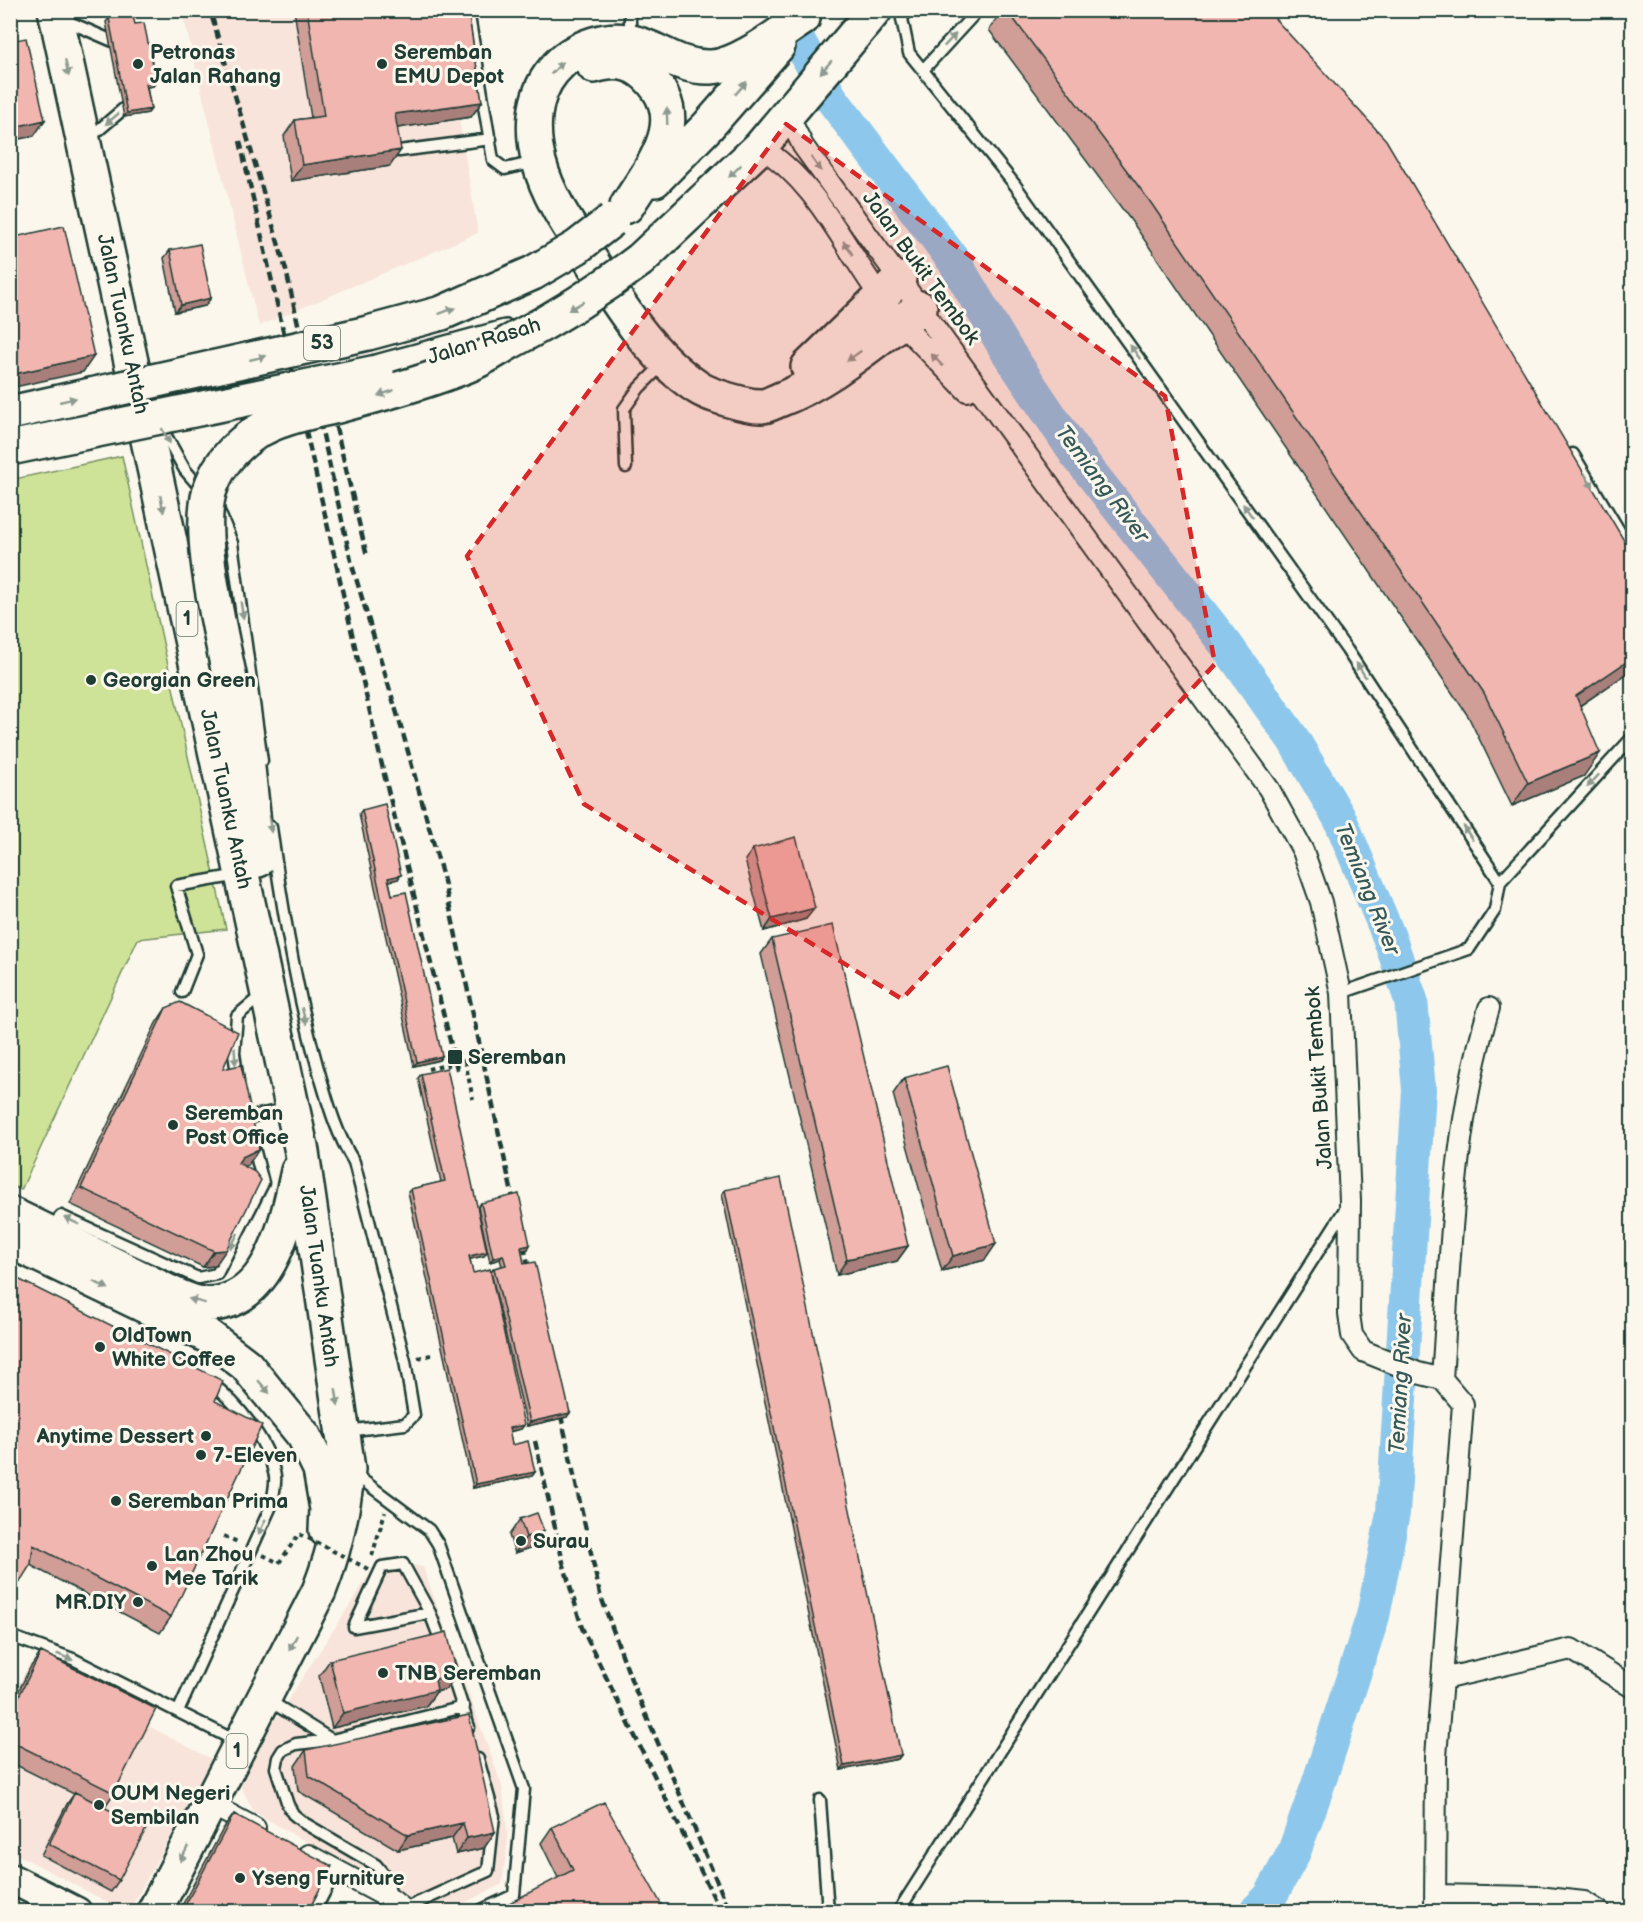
<svg xmlns="http://www.w3.org/2000/svg" width="1643" height="1922" font-family="'Balsamiq Sans',sans-serif">
<rect width="100%" height="100%" fill="#fbf7ec"/>
<filter id="ink" filterUnits="userSpaceOnUse"><feTurbulence type="fractalNoise" baseFrequency=".0167" numOctaves="2"/><feDisplacementMap in="SourceGraphic" scale="12" xChannelSelector="R" yChannelSelector="G"/><feConvolveMatrix kernelMatrix="1 2 1 2 8 2 1 2 1" color-interpolation-filters="sRGB"/></filter>
<g filter="url(#ink)">
<!-- built -->
<path fill="#f8e4da" d="M182 11H441L478 233 259 326Z
M380 1558 423 1567 502 1786 508 1839 502 1884 448 1911H426L254 1812 237 1779Z
M30 1663 213 1760 129 1911H124L11 1851 10 1703Z"/>
<!-- green -->
<path fill="#cfe398" stroke="#779066" stroke-width="1.5" d="M122 456 226 929 138 939 21 1190 10 1185V480Z"/>
<g fill="none" stroke-linecap="round" stroke-linejoin="round">
<!-- river -->
<path stroke="#8dc8ec" stroke-width="34" d="M781 10 831 98 954 261 1005 348 1076 454 1227 646 1293 739 1340 819 1389 937 1411 1000 1419 1090 1393 1513 1373 1616 1317 1788 1294 1852 1270 1897 1255 1912"/>
<!-- lane casing -->
<g stroke="#1f3d34" stroke-width="15">
<path id="lane" d="M468 10 493 160 505 169 535 162
M907 10 902 19 909 53 1015 185 1347 650 1500 882
M62 19 122 45
M630 37V10
M923 70 978 10
M88 139 134 100
M399 151 491 139
M157 420 185 470 204 492
M1573 454 1632 552
M626 467 624 409 639 388 664 363
M217 506 232 543 262 761
M271 827C282 907 295 986 317 1065 327 1099 335 1132 354 1162L405 1361 414 1415 405 1424 346 1431
M182 992 197 954 176 886 239 875
M1341 993 1469 949 1495 910 1500 882 1632 738
M238 1081 234 1053 237 1016 263 994
M246 1118 290 1108
M49 1230 61 1216 198 1278 217 1274 263 1183 252 1140
M353 1473 429 1530 438 1544 524 1789 514 1895 477 1912
M430 1613 354 1627 382 1567 403 1564 430 1613 443 1647
M10 1636 73 1659 238 1742
M449 1665 469 1727
M268 1700 332 1740
M178 1712 272 1504C273 1495 276 1485 275 1476 268 1440 238 1404 210 1382
M820 1800 828 1912
M392 1900 386 1877 376 1865 304 1823 293 1814 288 1805 276 1768 278 1758 283 1750 296 1744 332 1740 464 1707
M404 1909 488 1871 494 1816 478 1759
M314 1912 336 1870
M898 1912 1347 1206"/>
</g>
<!-- street casing -->
<g stroke="#1f3d34" stroke-width="24">
<path id="street" d="M787 113 803 146 1269 789 1303 851 1321 902 1341 993 1350 1201 1349 1314 1352 1335 1363 1351 1418 1373 1442 1379
M760 147C815 180 843 245 880 296 905 330 938 360 967 391
M1443 1679 1571 1649 1632 1687
M210 1804 255 1828
M308 1855 392 1900 407 1912
M1437 1895 1538 1897 1584 1902 1600 1912
M1435 1912 1436 1757 1463 1404 1442 1379C1451 1253 1452 1129 1489 1008"/>
</g>
<!-- secondary casing -->
<g stroke="#1f3d34" stroke-width="33">
<path id="secondary" d="M10 1878 77 1912"/>
</g>
<!-- highway casing -->
<g stroke="#1f3d34" stroke-width="38">
<path id="highway" d="M55 10 302 1152 348 1469C343 1512 335 1551 319 1591L154 1912
M803 18C780 33 739 66 711 67 666 69 645 28 594 44 578 49 564 57 553 71 532 96 531 131 539 162 548 196 568 225 587 254 617 302 649 355 697 387 708 395 749 407 762 406 767 406 774 402 779 400 831 380 875 340 920 308
M594 66C614 60 630 61 646 75 693 119 653 164 627 206
M655 180 708 126 778 46
M640 260 760 147 875 10
M808 367 899 279
M377 372 506 337
M231 685 248 768 258 860
M10 1214C52 1234 92 1254 133 1274 152 1283 184 1303 204 1304 271 1307 287 1220 298 1171
M10 1241 208 1336 246 1365 304 1436 320 1469 327 1509 326 1530"/>
</g>
<!-- path -->
<path stroke="#1f3d34" stroke-width="4" stroke-dasharray="4.5 4.5" stroke-linecap="butt" d="M465 1061 473 1099
M418 1358 435 1354
M224 1536 240 1543
M263 1555 279 1563 299 1534 303 1536
M372 1556 385 1512"/>
<!-- lane -->
<use href="#lane" stroke="#fbf7ec" stroke-width="10"/>
<!-- street -->
<use href="#street" stroke="#fbf7ec" stroke-width="20"/>
<!-- secondary -->
<use href="#secondary" stroke="#fbf7ec" stroke-width="28"/>
<!-- highway -->
<use href="#highway" stroke="#fbf7ec" stroke-width="33"/>
<!-- rail -->
<path stroke="#1f3d34" stroke-width="4.5" stroke-dasharray="9 4.5" stroke-linecap="butt" d="M212 17 286 270 352 565 402 730 444 881 516 1212
M240 141 384 774 458 1073
M323 374 367 556
M521 1232 531 1279
M558 1402 600 1594 632 1682 730 1912
M535 1441 563 1562 582 1628 721 1912"/>
<!-- highway-bridge casing -->
<g stroke="#1f3d34" stroke-width="38" stroke-linecap="butt">
<path id="highway-bridge" d="M10 413 368 333 442 313 533 273 577 247 612 220
M10 448 377 372
M231 685C222 635 193 528 212 484 220 463 237 445 255 433 279 417 314 412 341 405 383 394 426 382 466 366 482 360 496 350 510 342 556 318 599 291 640 260"/>
</g>
<!-- path-bridge -->
<path stroke="#1f3d34" stroke-width="4" stroke-dasharray="4.5 4.5" stroke-linecap="butt" d="M428 1069 465 1061
M308 1538 368 1569"/>
<!-- highway-bridge -->
<use href="#highway-bridge" stroke="#fbf7ec" stroke-width="33"/>
</g>
<!-- wall -->
<path fill="#d09d97" stroke="#1f3d34" stroke-width="1.5" d="M294 10H468L482 102 471 117 397 128 390 166 291 181 284 136 295 120 311 118Z
M1002 10H1267L1632 554V670L1580 706 1584 776 1512 806 1468 716 1135 226 989 30Z
M109 18 135 24 156 82 153 86 147 87 151 109 148 113 124 117 106 22Z
M170 250 205 306 175 312 164 258Z
M362 810 398 879 389 881 392 895 442 1056 439 1060 414 1066 359 814Z
M753 849 806 919 764 931 745 860Z
M772 939 908 1246 897 1261 837 1275 761 954Z
M166 1008 223 1069 259 1149 248 1165 244 1167 215 1266 203 1267 70 1204 156 1023Z
M421 1074 484 1256 470 1259 473 1273 524 1425 521 1429 509 1432 512 1445 535 1472 532 1476 473 1488 408 1192 411 1189 441 1182 418 1078Z
M904 1078 985 1260 942 1271 893 1094Z
M725 1190 901 1755 898 1759 841 1770 722 1194Z
M481 1203 528 1249 521 1250 524 1264 567 1417 527 1426 491 1272 494 1268 502 1266 500 1259 490 1262 478 1207Z
M10 1275 171 1617 160 1633 30 1565Z
M520 1519 533 1547 515 1553 509 1535Z
M41 1652 114 1793 104 1808 119 1880 111 1892 41 1855 67 1804 74 1794 10 1762V1708L30 1668Z
M330 1660 457 1674 446 1689 436 1692 426 1706 332 1728 319 1676Z
M306 1750 495 1832 484 1848 456 1854 452 1838 398 1850 298 1791 295 1766Z
M234 1814 308 1911H179L223 1829Z
M552 1827 665 1911 558 1878 541 1843Z"/>
<!-- shaded-wall -->
<path fill="#a97f7b" stroke="#1f3d34" stroke-width="1.5" d="M156 82 153 86 143 88 146 84Z
M482 102 471 117 384 130 395 114Z
M151 109 148 113 124 117 127 113Z
M45 120 34 136 10 141V128Z
M401 150 390 166 291 181 302 165Z
M211 298 205 306 175 312 181 305Z
M94 356 83 372 10 388V375Z
M1632 658V670L1560 719 1576 696Z
M1600 753 1584 776 1512 806 1528 783Z
M401 875 398 879 386 882 388 878Z
M815 908 806 919 764 931 772 919Z
M442 1056 439 1060 414 1066 417 1062Z
M259 1149 248 1165 231 1173 242 1157Z
M996 1244 985 1260 942 1271 953 1256Z
M530 1245 528 1249 518 1251 521 1247Z
M908 1246 897 1261 837 1275 847 1259Z
M226 1250 215 1266 203 1267 214 1251Z
M487 1252 484 1256 466 1260 469 1256Z
M503 1255 500 1259 490 1262 493 1258Z
M570 1413 567 1417 527 1426 530 1422Z
M524 1425 521 1429 506 1432 509 1428Z
M535 1472 532 1476 473 1488 476 1484Z
M544 1531 533 1547 515 1553 526 1537Z
M19 1583 10 1595V1587Z
M457 1674 446 1689 436 1692 426 1706 332 1728 343 1713 435 1679Z
M901 1755 898 1759 841 1770 844 1766Z
M463 1823 452 1838 398 1850 408 1835Z
M495 1832 484 1848 456 1854 467 1838Z"/>
<!-- building -->
<path fill="#f2b6b0" stroke="#1f3d34" stroke-width="1.5" d="M307 10H468L482 102 395 114 401 150 302 165 295 120 324 116Z
M1007 10H1267L1386 140 1632 554V658L1576 696 1600 753 1528 783 1484 693 1151 203Z
M132 13 135 24 144 23 156 82 146 84 151 109 127 113 109 18Z
M26 38 45 120 10 128V41Z
M64 226 94 356 10 375V238Z
M200 244 211 298 181 305 170 250Z
M385 804 401 875 388 878 392 895 406 892 442 1056 417 1062 362 810Z
M796 837 815 908 772 919 753 849Z
M833 925 908 1246 847 1259 772 939Z
M180 1002 238 1032 223 1069 241 1065 259 1149 242 1157 238 1163 255 1172 261 1180 226 1250 214 1251 81 1188 166 1008Z
M947 1066 996 1244 953 1256 904 1078Z
M447 1068 487 1252 469 1256 473 1273 490 1269 524 1425 509 1428 512 1445 528 1441 535 1472 476 1484 411 1189 445 1181 421 1074Z
M781 1178 901 1755 844 1766 725 1190Z
M519 1194 530 1245 521 1247 524 1264 535 1262 570 1413 530 1422 494 1268 506 1265 503 1255 493 1258 481 1203Z
M10 1275 223 1381 215 1401 262 1425 171 1617 33 1545 31 1564 19 1583 10 1587Z
M537 1513 544 1531 526 1537 520 1519Z
M447 1632 457 1674 435 1679 437 1690 343 1713 330 1660Z
M41 1652 156 1709 114 1793 10 1741V1714Z
M469 1715 495 1832 467 1838 463 1823 408 1835 309 1776 306 1750Z
M75 1792 146 1829 119 1880 49 1844Z
M604 1802 665 1911H494L573 1870 552 1827Z
M234 1814 332 1866 308 1911H182Z"/>
<!-- one-way arrows -->
<defs><path id="oneway-solid" d="M-6-.8H1V-3.2L6.5 0L1 3.2V.8H-6Z" transform="scale(1.5)"/></defs>
<g fill="#8d9a90">
<use href="#oneway-solid" transform="translate(950 40) rotate(-47)"/>
<use href="#oneway-solid" transform="translate(826 67) rotate(131)"/>
<use href="#oneway-solid" transform="translate(67 68) rotate(78)"/>
<use href="#oneway-solid" transform="translate(557 68) rotate(-46)"/>
<use href="#oneway-solid" transform="translate(741 88) rotate(-49)"/>
<use href="#oneway-solid" transform="translate(667 116) rotate(-92)"/>
<use href="#oneway-solid" transform="translate(112 119) rotate(140)"/>
<use href="#oneway-solid" transform="translate(816 164) rotate(54)"/>
<use href="#oneway-solid" transform="translate(735 171) rotate(135)"/>
<use href="#oneway-solid" transform="translate(848 248) rotate(-124)"/>
<use href="#oneway-solid" transform="translate(576 306) rotate(150)"/>
<use href="#oneway-solid" transform="translate(447 311) rotate(-21)"/>
<use href="#oneway-solid" transform="translate(1135 352) rotate(-126)"/>
<use href="#oneway-solid" transform="translate(854 356) rotate(144)"/>
<use href="#oneway-solid" transform="translate(258 358) rotate(-13)"/>
<use href="#oneway-solid" transform="translate(937 360) rotate(-134)"/>
<use href="#oneway-solid" transform="translate(386 393) rotate(161)"/>
<use href="#oneway-solid" transform="translate(68 400) rotate(-13)"/>
<use href="#oneway-solid" transform="translate(166 436) rotate(61)"/>
<use href="#oneway-solid" transform="translate(1589 481) rotate(59)"/>
<use href="#oneway-solid" transform="translate(162 504) rotate(78)"/>
<use href="#oneway-solid" transform="translate(1248 511) rotate(-126)"/>
<use href="#oneway-solid" transform="translate(242 610) rotate(81)"/>
<use href="#oneway-solid" transform="translate(1361 670) rotate(-123)"/>
<use href="#oneway-solid" transform="translate(1593 781) rotate(133)"/>
<use href="#oneway-solid" transform="translate(270 824) rotate(82)"/>
<use href="#oneway-solid" transform="translate(1468 833) rotate(-123)"/>
<use href="#oneway-solid" transform="translate(304 1016) rotate(75)"/>
<use href="#oneway-solid" transform="translate(235 1056) rotate(87)"/>
<use href="#oneway-solid" transform="translate(72 1221) rotate(-155)"/>
<use href="#oneway-solid" transform="translate(234 1241) rotate(117)"/>
<use href="#oneway-solid" transform="translate(101 1285) rotate(26)"/>
<use href="#oneway-solid" transform="translate(197 1301) rotate(-165)"/>
<use href="#oneway-solid" transform="translate(264 1387) rotate(49)"/>
<use href="#oneway-solid" transform="translate(337 1397) rotate(81)"/>
<use href="#oneway-solid" transform="translate(262 1527) rotate(114)"/>
<use href="#oneway-solid" transform="translate(293 1643) rotate(117)"/>
<use href="#oneway-solid" transform="translate(65 1657) rotate(22)"/>
<use href="#oneway-solid" transform="translate(184 1854) rotate(117)"/>
</g>
</g>
<!-- marked area -->
<path fill="#d62828" fill-opacity="0.2" stroke="#d62828" stroke-width="4.5" stroke-dasharray="12 8" stroke-linejoin="round" d="M786 124 1165 396 1215 664 902 999 584 804 467 556Z"/>
<!-- markers -->
<g fill="#1f3d34" stroke="#fbf7ec" stroke-width="2">
<circle cx="138" cy="64" r="6"/>
<circle cx="382" cy="64" r="6"/>
<circle cx="91" cy="680" r="6"/>
<rect x="447" y="1049" width="16" height="16" rx="3"/>
<circle cx="173" cy="1125" r="6"/>
<circle cx="100" cy="1347" r="6"/>
<circle cx="206" cy="1436" r="6"/>
<circle cx="201" cy="1455" r="6"/>
<circle cx="116" cy="1501" r="6"/>
<circle cx="521" cy="1541" r="6"/>
<circle cx="152" cy="1566" r="6"/>
<circle cx="138" cy="1602" r="6"/>
<circle cx="383" cy="1673" r="6"/>
<circle cx="99" cy="1805" r="6"/>
<circle cx="240" cy="1878" r="6"/>
</g>
<g text-anchor="middle" dominant-baseline="central" stroke-width="6" stroke-linejoin="round" paint-order="stroke">
<!-- shield labels -->
<g fill="#fbf7ec" stroke="#61756b" stroke-width="1.5">
<rect x="304" y="326" width="36" height="34" rx="4.5"/>
<rect x="176.5" y="602" width="21" height="34" rx="4.5"/>
<rect x="226.5" y="1734" width="21" height="34" rx="4.5"/>
</g>
<g font-size="20" font-weight="bold" fill="#1f3d34">
<text x="322" y="343">53</text>
<text x="187" y="619">1</text>
<text x="237" y="1751">1</text>
</g>
<!-- poi labels -->
<g font-size="21" font-weight="bold" fill="#1f3d34" stroke="#fbf7ec" text-anchor="start">
<text x="150" y="52">Petronas<tspan x="150" dy="24">Jalan Rahang</tspan></text>
<text x="394" y="52">Seremban<tspan x="394" dy="24">EMU Depot</tspan></text>
<text x="103" y="680">Georgian Green</text>
<text x="468" y="1057">Seremban</text>
<text x="185" y="1113">Seremban<tspan x="185" dy="24">Post Office</tspan></text>
<text x="112" y="1335">OldTown<tspan x="112" dy="24">White Coffee</tspan></text>
<text x="194" y="1436" text-anchor="end">Anytime Dessert</text>
<text x="213" y="1455">7-Eleven</text>
<text x="128" y="1501">Seremban Prima</text>
<text x="533" y="1541">Surau</text>
<text x="164" y="1554">Lan Zhou<tspan x="164" dy="24">Mee Tarik</tspan></text>
<text x="126" y="1602" text-anchor="end">MR.DIY</text>
<text x="395" y="1673">TNB Seremban</text>
<text x="111" y="1793">OUM Negeri<tspan x="111" dy="24">Sembilan</tspan></text>
<text x="252" y="1878">Yseng Furniture</text>
</g>
<!-- street labels -->
<g font-size="21" fill="#1f3d34" stroke="#fbf7ec">
<text transform="translate(921 268) rotate(54)">Jalan Bukit Tembok</text>
<text transform="translate(123 324) rotate(78)">Jalan Tuanku Antah</text>
<text transform="translate(484 341) rotate(-17)">Jalan Rasah</text>
<text transform="translate(226 799) rotate(78)">Jalan Tuanku Antah</text>
<text transform="translate(1319 1078) rotate(-94)">Jalan Bukit Tembok</text>
<text transform="translate(319 1276) rotate(82)">Jalan Tuanku Antah</text>
</g>
<!-- water labels -->
<g font-size="22" font-style="italic" fill="#355959" stroke="#fbf7ec">
<text transform="translate(1102 484) rotate(53)">Temiang River</text>
<text transform="translate(1367 889) rotate(68)">Temiang River</text>
<text transform="translate(1401 1384) rotate(-87)">Temiang River</text>
</g>
</g>
<!-- margin -->
<rect width="1643" height="1922" fill="none" stroke="#fbf7ec" stroke-width="36"/>
<rect x="18" y="18" width="1607" height="1886" fill="none" stroke="#1f3d34" stroke-width="2" filter="url(#ink)"/>
</svg>
